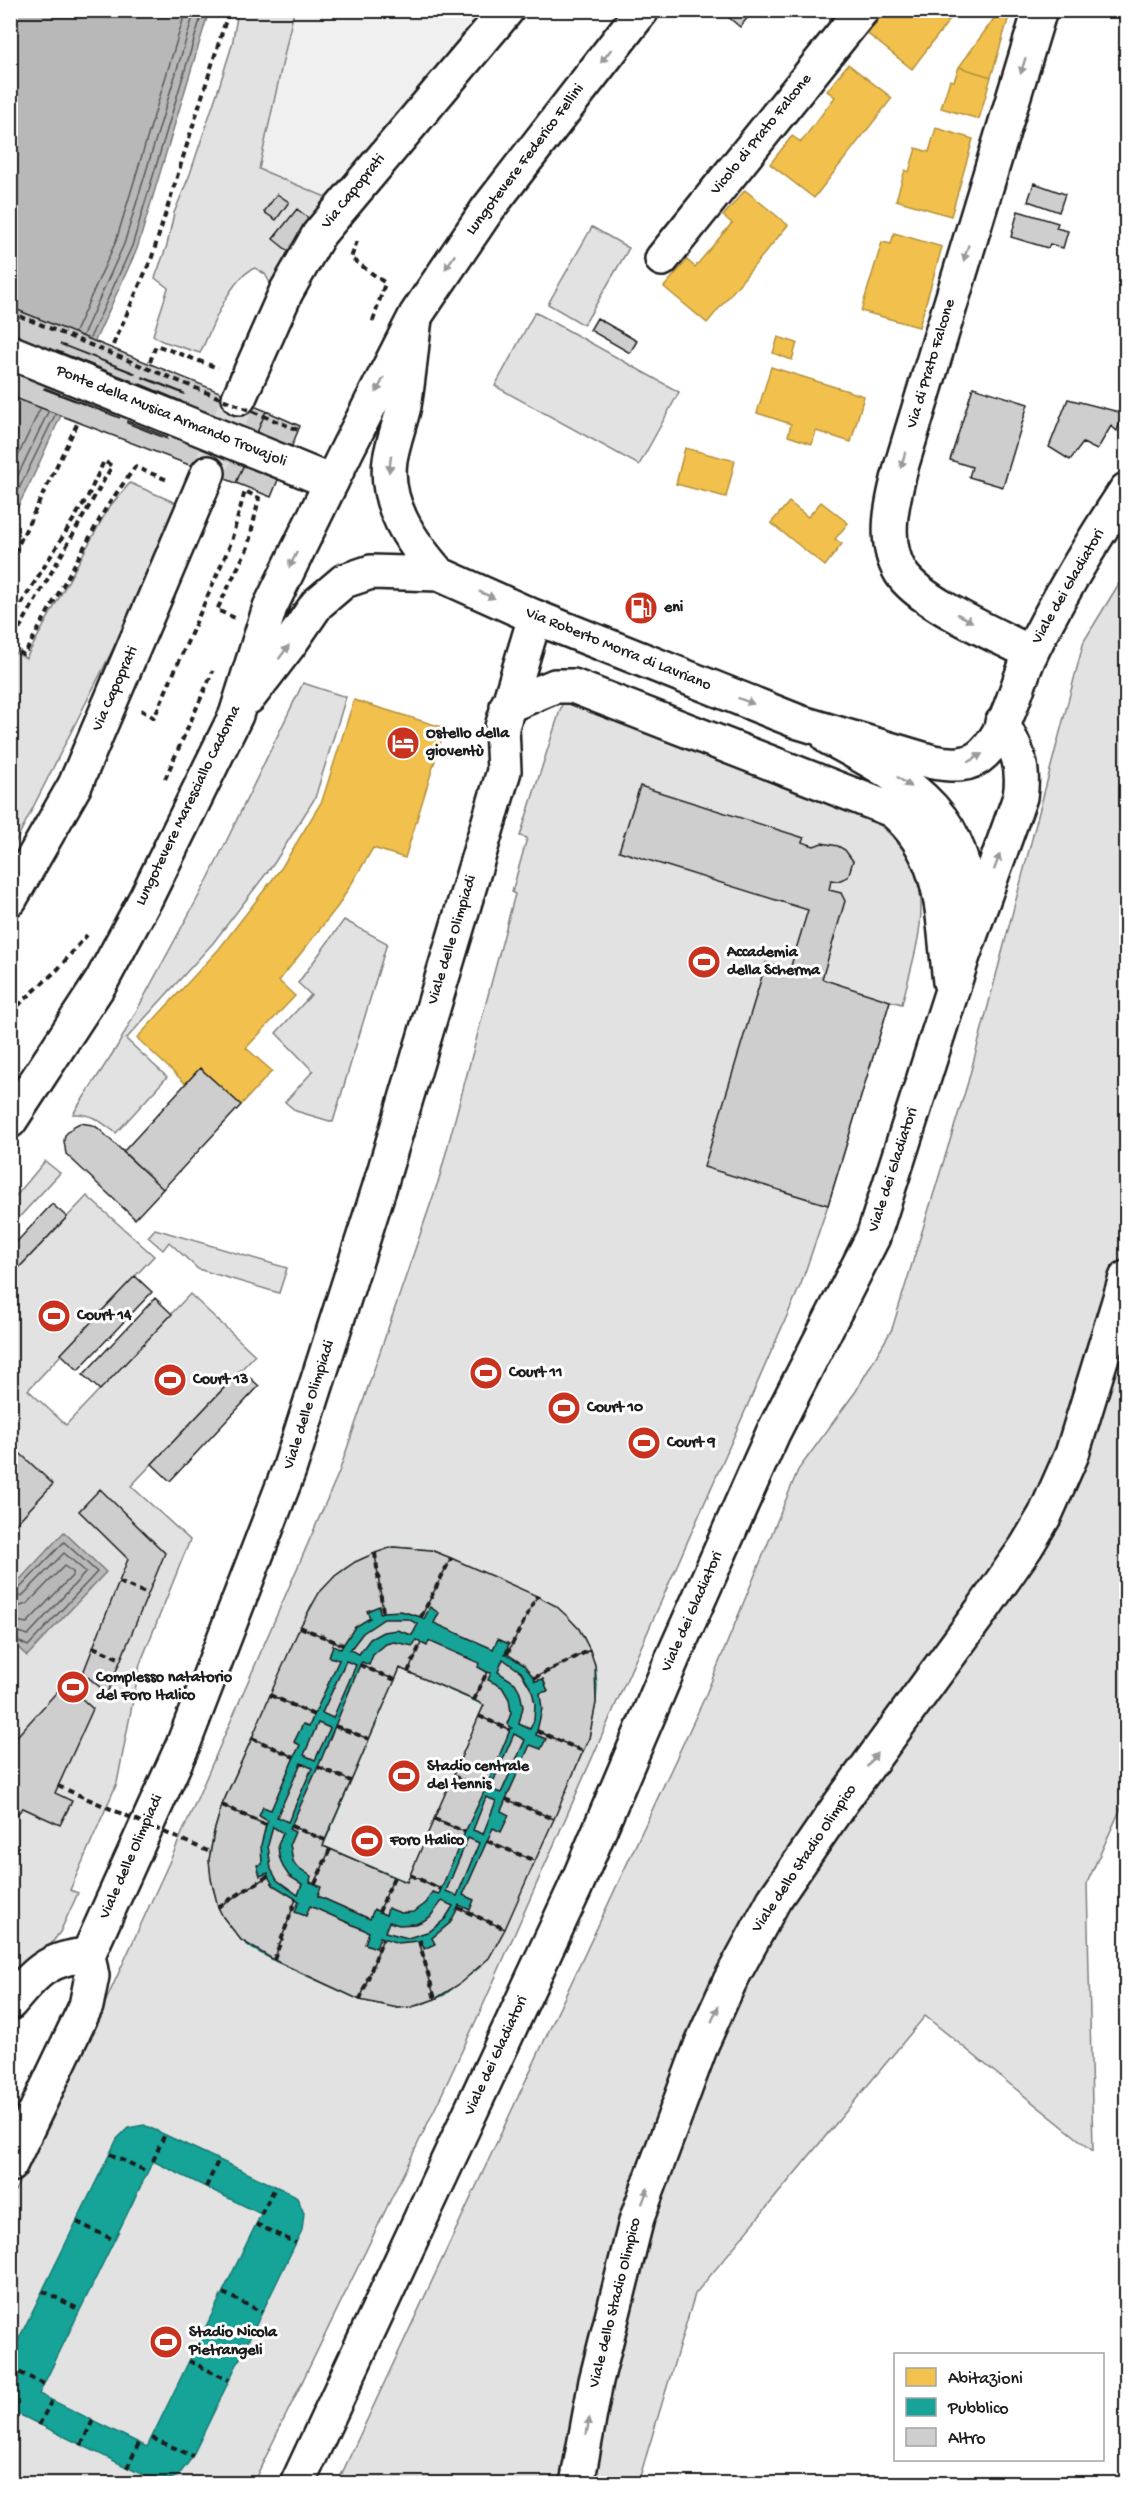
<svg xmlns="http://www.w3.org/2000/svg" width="1137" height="2494" font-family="'Gochi Hand',sans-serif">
<rect width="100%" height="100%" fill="#fff"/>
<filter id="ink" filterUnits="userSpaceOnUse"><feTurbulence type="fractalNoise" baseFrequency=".0167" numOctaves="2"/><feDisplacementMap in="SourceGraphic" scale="12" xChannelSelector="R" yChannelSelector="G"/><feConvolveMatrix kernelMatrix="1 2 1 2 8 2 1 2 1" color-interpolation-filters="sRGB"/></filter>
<g filter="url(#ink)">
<!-- built -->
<path fill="#f0f0f0" d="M294 11H481L328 198 258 169Z"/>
<!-- green -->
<path fill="#e2e2e2" stroke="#7f7f7f" stroke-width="1.5" d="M238 11H294L259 169 328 198 327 208 270 283 265 274 255 268C229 278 212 329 200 353L162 341 153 335 168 288 155 278 167 245 174 213 190 174 219 87 232 45Z
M592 227 629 248 584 325 548 304Z
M535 312 679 392 639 465 495 386Z
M130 483 176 503 119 637 11 851V651L26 658 109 507Z
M1126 572V1797L1087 1883 1093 2151 925 2016 695 2294 638 2483 337 2484 704 1699 798 1470 856 1391 892 1329 968 1082 1084 641Z
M303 683 346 697 315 798 275 862 213 943 126 1039 167 1077 116 1133C101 1122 92 1113 73 1114L118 1045 209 877Z
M563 701 880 825C943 878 919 936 902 1004L890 1001 828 1205 801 1284 485 2001 441 2096 253 2483H11L10 2201 82 2053 173 1854 339 1472 439 1179 515 894 512 892 527 838 520 836Z
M344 920 387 943 333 1122 296 1111 285 1102 313 1071 276 1033 311 995 298 983Z
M45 1161 60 1173 11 1226V1202Z
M87 1196 154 1256 28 1390 66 1425 190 1294 255 1355 131 1486 190 1540 140 1664 117 1783 70 1890 78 1893 60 1932 24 1981 10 1973V1277Z
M155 1229 287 1268 279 1293 198 1269 169 1242 163 1250 148 1237Z"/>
<!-- water -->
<path fill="#b8b8b8" stroke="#7a7a7a" stroke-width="1.5" d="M11 11H209L137 249 31 481 11 520Z
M64 1532 106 1572 27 1656 11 1641V1589Z"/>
<!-- homes -->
<path fill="#f2c14e" stroke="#b2903f" stroke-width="1.5" d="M886 10 898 12 957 10 912 69 868 34Z
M1000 10H1010V13L991 77 959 67Z
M848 64 892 98 814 198 770 164 792 136 801 142 835 97 827 91Z
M959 67 991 77 979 119 941 108 950 80 954 81Z
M936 128 973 139 951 216 896 200 905 170 909 172 916 148 929 152Z
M745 190 788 225 707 323 664 287 687 260 695 267 732 223 723 216Z
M894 233 942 247 919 327 861 311 882 242 891 244Z
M778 337 797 343 792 360 773 353Z
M771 367 864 396 851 442 816 431 812 444 788 436 791 424 757 413Z
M685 448 735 461 726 497 676 484Z
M789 502 808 517 821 502 848 523 835 539 842 544 825 566 771 523Z
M354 700 445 728 405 858 373 848 338 906 279 981 295 996 246 1048 272 1071 241 1105 200 1068 186 1084 137 1038 219 949 282 867 322 801Z"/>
<!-- public -->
<path fill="#17a398" stroke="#187a73" stroke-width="1.5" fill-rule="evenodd" d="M393 1547 431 1550 556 1606 579 1629 585 1640 595 1665 597 1685 596 1703 589 1738 496 1946 480 1967 444 1995 420 2005 398 2008 360 2000 277 1962 253 1949 241 1940 223 1917 213 1888 209 1860 214 1832 222 1805 311 1606 335 1576 346 1568 364 1558ZM400 1668 484 1705 407 1882 323 1846Z
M144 2125 290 2193 297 2198 304 2213 302 2230 191 2459 178 2476 165 2481 145 2476 10 2410V2357L117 2139 128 2128ZM153 2161 261 2214 147 2447 39 2394Z"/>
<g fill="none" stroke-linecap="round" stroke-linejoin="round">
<!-- shore -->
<path stroke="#5a5a5a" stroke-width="1.5" d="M75 332 116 241 186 10
M83 335 124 244 195 10
M90 338 132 246 203 10
M10 473 40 409
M10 492 48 412
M10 507 55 415
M10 1592 17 1591 64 1542 97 1572 28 1646 10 1637
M10 1600 22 1596 64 1553 86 1572 28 1635 10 1629
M10 1609 27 1604 64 1566 73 1572V1575L27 1623 10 1620"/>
</g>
<!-- building -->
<path fill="#cecece" stroke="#1c1c1c" stroke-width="1.5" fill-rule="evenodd" d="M720 10H754L740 27Z
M1034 183 1065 194 1059 212 1028 201Z
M277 194 289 202 276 220 264 212Z
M297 209 312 221 288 251 273 239Z
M1018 211 1058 223 1056 228 1068 231 1063 248 1050 244 1048 248 1011 237Z
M10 307 266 411 236 483 10 396ZM60 344 135 373V374ZM57 351 132 381 57 352ZM143 377 184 393V394L143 378ZM140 384 181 401V402ZM45 388 120 418 44 389ZM127 421 167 437V439L127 423Z
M597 318 637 341 630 353 590 330Z
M973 387 1028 404 1003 487 969 477 972 467 950 460Z
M1068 399 1123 413 1117 431 1111 426 1097 450 1083 443 1070 460 1049 447Z
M266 411 300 426 271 497 236 483Z
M640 786 804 838 802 842 814 846 822 843 838 846 845 850 853 861 848 877 838 881 831 880 829 890 841 893 845 901 822 979 890 1001 828 1205 704 1167 766 963 790 969 808 910 619 851Z
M200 1068 241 1105 163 1189 123 1152Z
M80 1123 93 1125 98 1128 163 1189 135 1219 66 1154 64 1141 65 1135 74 1126Z
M52 1204 67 1217 10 1277V1249Z
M135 1276 152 1292 78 1370 61 1354Z
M155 1298 172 1314 100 1390 83 1375Z
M241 1370 259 1386 170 1481 152 1464Z
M10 1444 53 1484 10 1530Z
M100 1489 165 1553 107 1693 83 1673 128 1559 79 1511Z
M393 1547 431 1550 451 1558 421 1617 401 1611 383 1612 375 1553Z
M375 1553 383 1612 380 1613 379 1606 367 1611 370 1618 355 1627 343 1645 300 1627 319 1593 335 1576 355 1562Z
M451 1558 537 1596 507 1654H505L509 1644 498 1639 493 1649 434 1623 439 1613 430 1607 424 1619 421 1617Z
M537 1596 556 1606 568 1617 579 1629 590 1650 534 1678 524 1665 507 1654Z
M384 1619H408L418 1624 412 1635 397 1630 383 1632 370 1639 359 1654 350 1650 363 1633Z
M300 1627 343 1645 341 1649 333 1645 329 1657 339 1660 314 1715 270 1695Z
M416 1640 421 1643 408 1672 400 1668 395 1680 360 1665 362 1662 369 1665 373 1655 386 1644 394 1642 413 1646Z
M429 1641 479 1663 478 1667 487 1672 474 1700 408 1672 421 1643 427 1646Z
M590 1650 595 1665 596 1703 589 1738 583 1751 537 1731 542 1709 540 1693 548 1691 543 1679 535 1681 534 1678Z
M503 1659 521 1672 532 1691 535 1704 534 1720 530 1729 519 1724 523 1707 520 1692 515 1683 498 1672Z
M346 1661 356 1665 333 1718 322 1713Z
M360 1665 395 1680 369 1739 335 1726Z
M487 1672 491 1673 488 1680 502 1687 509 1699 511 1713 507 1724 512 1728 510 1730 479 1716 484 1705 474 1700Z
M73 1674 87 1687 79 1696 93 1709 55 1793 72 1801 60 1825 23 1808 10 1821V1744Z
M270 1695 314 1715 309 1726 303 1724 294 1742 300 1745 294 1757 252 1738Z
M479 1716 510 1730 485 1790 453 1776Z
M318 1723 330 1728 315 1760 304 1755Z
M335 1726 369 1739 351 1781 318 1767Z
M537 1731 583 1751 554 1819 506 1799 530 1745 541 1749 546 1739 536 1735Z
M514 1734 525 1740 501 1793 490 1789Z
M252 1738 294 1757 271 1810 263 1807 259 1816 268 1821 266 1825 222 1805Z
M301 1763 312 1768 288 1822 277 1817Z
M318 1767 351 1781 325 1840 291 1826Z
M453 1776 485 1790 465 1832 434 1819Z
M486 1797 496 1801 483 1834 473 1830Z
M506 1799 554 1819 535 1861 487 1841 493 1828 501 1832 509 1815 501 1811Z
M222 1805 266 1825 261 1845 262 1864 257 1865 260 1876 268 1873V1876L218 1907 211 1879 209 1860 214 1832Z
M434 1819 465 1832 441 1889 410 1875Z
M291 1826 325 1840 323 1846 330 1849 315 1884 310 1882 311 1876 296 1866 293 1861 290 1844 295 1832 289 1829Z
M273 1827 283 1833 278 1845 279 1856 283 1867 289 1876 302 1884 298 1895 277 1880 271 1869 268 1845Z
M468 1838 479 1843 457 1896 446 1891Z
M487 1841 535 1861 505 1929 458 1908 459 1905 470 1910 474 1900 463 1895Z
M330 1849 394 1877 379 1912 374 1909 370 1919 318 1896 321 1887 315 1884Z
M410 1875 441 1889 439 1894 432 1892 426 1903 414 1912 401 1913 388 1908 386 1915 379 1912 394 1877 407 1882Z
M268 1876 273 1885 296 1899 274 1960 241 1940 223 1917 218 1907Z
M296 1899 299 1901 295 1912 306 1916 310 1906 369 1932 365 1944 376 1948 380 1937 383 1938 360 2000 274 1960Z
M442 1901 453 1906 445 1919 430 1931 408 1938 385 1932 389 1922 399 1925 416 1924 423 1921 430 1917Z
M458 1908 505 1929 489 1958 458 1985 435 1999 419 1941 421 1940 424 1949 435 1944 432 1938 450 1923Z
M383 1938 398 1943 419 1941 435 1999 412 2007 398 2008 360 2000Z"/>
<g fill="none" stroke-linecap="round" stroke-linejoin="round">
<!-- minor-tunnel -->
<path stroke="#ddd" stroke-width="33" stroke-dasharray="33 16" stroke-linecap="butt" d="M208 473 239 398"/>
<!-- minor casing -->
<g stroke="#1c1c1c" stroke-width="38">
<path id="minor" d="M662 259 862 10
M415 319C411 348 409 377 404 406 400 424 393 441 390 460 384 504 411 542 439 574
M239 398 286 292 319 234 507 10
M285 463 331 482
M1031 653C997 635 920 603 901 573 881 541 893 498 902 464L1040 10
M507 706 555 686H573L892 810C946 855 942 917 950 982
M829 738C912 782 976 819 966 924
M10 899 75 785 208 473
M10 2003C35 1973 47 1958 88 1955
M10 2165 86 2006 92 1976 88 1955 183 1745 289 1470 379 1189 504 771 502 727 535 617
M297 2484 575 1888 674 1655 773 1433 873 1237 963 956 1020 797C1025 766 1017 750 1002 723"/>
</g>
<!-- major casing -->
<g stroke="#1c1c1c" stroke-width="38">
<path id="major" d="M249 697 289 645 317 604 344 581 371 572 439 574 535 617 799 722 933 762C951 765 970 767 984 753 1008 730 1017 682 1031 653 1058 597 1092 542 1126 490
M10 1121 101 982 147 896 236 715 270 607 348 448 416 315 487 210 642 10
M577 2484 596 2381 637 2218 702 2043 730 1981 774 1900 840 1804 985 1606 1026 1547 1045 1515 1072 1454 1126 1278"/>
</g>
<!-- path -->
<path stroke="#1c1c1c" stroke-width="4" stroke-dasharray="6 4.5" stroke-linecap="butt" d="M357 241 351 258 385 283 372 324
M113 345 152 257 229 10
M150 362 156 345 218 368
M10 562 77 424
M10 622 88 496 104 461 112 466 10 645
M10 646 24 655 106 508 135 467 170 481
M141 710 154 718 230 545 245 491 259 498 248 547 217 610 235 618
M165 779 213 671
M10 1013 58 969 87 935
M375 1553 383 1612
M119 1582 148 1594
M421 1617 451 1558
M300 1627 343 1645
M93 1647 121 1659
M507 1654 537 1596
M360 1665 395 1680
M408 1672 421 1643
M534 1678 590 1650
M270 1695 314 1715
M474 1700 487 1672
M479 1716 510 1730
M335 1726 369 1739
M537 1731 583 1751
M252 1738 294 1757
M318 1767 351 1781
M453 1776 485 1790
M506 1799 554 1819
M222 1805 266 1825
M434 1819 465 1832
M291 1826 325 1840
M487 1841 535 1861
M410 1875 441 1889
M315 1884 330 1849
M218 1907 268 1876
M458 1908 505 1929
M379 1912 394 1877
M419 1941 435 1999
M274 1960 296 1899
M360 2000 383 1938
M110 2154 148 2172
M153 2161 165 2134
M206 2187 219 2159
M261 2214 276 2186
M77 2222 114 2240
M256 2224 296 2243
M43 2291 80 2310
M223 2293 262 2312
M189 2361 229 2380
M10 2368 44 2384
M39 2425 52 2400
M152 2438 193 2456
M81 2445 93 2420
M127 2468 139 2443"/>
<!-- minor -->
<use href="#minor" stroke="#fff" stroke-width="33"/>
<!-- major -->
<use href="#major" stroke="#fff" stroke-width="33"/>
<!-- minor-bridge casing -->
<g stroke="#1c1c1c" stroke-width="38" stroke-linecap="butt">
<path id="minor-bridge" d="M10 352 285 463"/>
</g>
<!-- path-bridge -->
<path stroke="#1c1c1c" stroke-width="4" stroke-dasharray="6 4.5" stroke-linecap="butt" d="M10 312 298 430
M58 1786 210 1852"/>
<!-- minor-bridge -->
<use href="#minor-bridge" stroke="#fff" stroke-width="33"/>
</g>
<!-- one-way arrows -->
<defs><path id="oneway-solid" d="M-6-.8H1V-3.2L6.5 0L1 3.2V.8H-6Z" transform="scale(1.5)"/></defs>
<g fill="#999">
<use href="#oneway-solid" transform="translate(606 56) rotate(128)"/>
<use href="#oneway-solid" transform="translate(1023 66) rotate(107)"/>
<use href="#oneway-solid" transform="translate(966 253) rotate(107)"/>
<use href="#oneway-solid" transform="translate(450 262) rotate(124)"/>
<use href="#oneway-solid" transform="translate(380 385) rotate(117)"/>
<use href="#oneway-solid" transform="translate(903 460) rotate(106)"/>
<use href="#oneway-solid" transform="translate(390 464) rotate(97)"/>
<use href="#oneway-solid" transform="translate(293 560) rotate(116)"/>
<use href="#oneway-solid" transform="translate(487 595) rotate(24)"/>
<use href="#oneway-solid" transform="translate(965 618) rotate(28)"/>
<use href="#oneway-solid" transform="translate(284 652) rotate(-53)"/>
<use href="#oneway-solid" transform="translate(746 701) rotate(21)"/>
<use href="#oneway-solid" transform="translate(975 758) rotate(-30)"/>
<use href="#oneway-solid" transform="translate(904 782) rotate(37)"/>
<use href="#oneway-solid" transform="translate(997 862) rotate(-70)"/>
<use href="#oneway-solid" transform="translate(872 1760) rotate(-54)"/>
<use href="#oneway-solid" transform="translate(715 2014) rotate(-66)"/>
<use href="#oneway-solid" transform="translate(645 2196) rotate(-70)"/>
<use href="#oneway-solid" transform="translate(588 2426) rotate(-80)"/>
</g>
</g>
<!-- icons -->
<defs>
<g id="fuel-disc" transform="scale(1.725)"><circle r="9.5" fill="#c8321e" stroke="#fff"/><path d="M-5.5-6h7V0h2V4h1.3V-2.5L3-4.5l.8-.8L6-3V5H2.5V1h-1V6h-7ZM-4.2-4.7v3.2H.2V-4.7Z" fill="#fff"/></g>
<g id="hotel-disc" transform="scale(1.725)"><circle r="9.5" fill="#c8321e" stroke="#fff"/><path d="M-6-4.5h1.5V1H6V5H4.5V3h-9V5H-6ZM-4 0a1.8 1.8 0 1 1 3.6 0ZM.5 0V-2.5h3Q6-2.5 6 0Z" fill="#fff"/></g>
<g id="stadium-disc" transform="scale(1.725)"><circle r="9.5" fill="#c8321e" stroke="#fff"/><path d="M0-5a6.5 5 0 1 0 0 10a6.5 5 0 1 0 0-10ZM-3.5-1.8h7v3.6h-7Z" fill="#fff"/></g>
</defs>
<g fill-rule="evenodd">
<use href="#fuel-disc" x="641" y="608"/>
<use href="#hotel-disc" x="403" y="743"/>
<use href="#stadium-disc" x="704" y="962"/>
<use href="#stadium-disc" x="54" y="1316"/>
<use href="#stadium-disc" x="486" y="1373"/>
<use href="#stadium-disc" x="170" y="1380"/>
<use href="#stadium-disc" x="564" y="1408"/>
<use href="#stadium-disc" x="644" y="1443"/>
<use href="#stadium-disc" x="73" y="1687"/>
<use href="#stadium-disc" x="404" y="1776"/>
<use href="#stadium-disc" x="367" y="1841"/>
<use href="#stadium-disc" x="166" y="2342"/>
</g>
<g text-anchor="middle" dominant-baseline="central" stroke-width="6" stroke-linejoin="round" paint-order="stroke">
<!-- street labels -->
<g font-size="16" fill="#1c1c1c" stroke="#fff">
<text transform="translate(762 135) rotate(-51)">Vicolo di Prato Falcone</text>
<text transform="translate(526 160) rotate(-53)">Lungotevere Federico Fellini</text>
<text transform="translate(354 192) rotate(-51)">Via Capoprati</text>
<text transform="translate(932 364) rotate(-73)">Via di Prato Falcone</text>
<text transform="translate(171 417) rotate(22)">Ponte della Musica Armando Trovajoli</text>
<text transform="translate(1069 587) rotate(-60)">Viale dei Gladiatori</text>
<text transform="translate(618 650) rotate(22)">Via Roberto Morra di Lavriano</text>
<text transform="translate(116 689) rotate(-66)">Via Capoprati</text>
<text transform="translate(189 806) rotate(-64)">Lungotevere Maresciallo Cadorna</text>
<text transform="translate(453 940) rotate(-73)">Viale delle Olimpiadi</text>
<text transform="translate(894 1170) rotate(-72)">Viale dei Gladiatori</text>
<text transform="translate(310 1405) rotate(-72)">Viale delle Olimpiadi</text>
<text transform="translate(693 1612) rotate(-66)">Viale dei Gladiatori</text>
<text transform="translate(132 1857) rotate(-66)">Viale delle Olimpiadi</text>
<text transform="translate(805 1859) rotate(-56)">Viale dello Stadio Olimpico</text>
<text transform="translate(497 2056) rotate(-65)">Viale dei Gladiatori</text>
<text transform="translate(616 2303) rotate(-76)">Viale dello Stadio Olimpico</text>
</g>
<!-- poi labels -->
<g font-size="16" font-weight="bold" fill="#1c1c1c" stroke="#fff" text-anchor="start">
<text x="664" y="608">eni</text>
<text x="426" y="734">Ostello della<tspan x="426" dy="18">gioventù</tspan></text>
<text x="727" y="953">Accademia<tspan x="727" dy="18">della Scherma</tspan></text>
<text x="77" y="1316">Court 14</text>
<text x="509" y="1373">Court 11</text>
<text x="193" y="1380">Court 13</text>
<text x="587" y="1408">Court 10</text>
<text x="667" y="1443">Court 9</text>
<text x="96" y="1678">Complesso natatorio<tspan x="96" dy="18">del Foro Italico</tspan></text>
<text x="427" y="1767">Stadio centrale<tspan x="427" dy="18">del tennis</tspan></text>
<text x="390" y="1841">Foro Italico</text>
<text x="189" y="2333">Stadio Nicola<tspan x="189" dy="18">Pietrangeli</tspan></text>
</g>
</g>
<!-- margin -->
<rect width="1137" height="2494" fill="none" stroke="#fff" stroke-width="36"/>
<rect x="18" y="18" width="1101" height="2458" fill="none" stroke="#1c1c1c" stroke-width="2" filter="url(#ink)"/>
<!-- legend -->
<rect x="894" y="2353" width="210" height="108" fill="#ffffff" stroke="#a4a4a4" stroke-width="1.5"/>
<rect x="906" y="2368" width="30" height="18" fill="#f2c14e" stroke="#a4a4a4" stroke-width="1.5"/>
<text x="948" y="2383" font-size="18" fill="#1c1c1c">Abitazioni</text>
<rect x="906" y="2398" width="30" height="18" fill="#17a398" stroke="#a4a4a4" stroke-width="1.5"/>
<text x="948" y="2413" font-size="18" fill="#1c1c1c">Pubblico</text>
<rect x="906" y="2428" width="30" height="18" fill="#cecece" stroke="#a4a4a4" stroke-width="1.5"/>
<text x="948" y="2443" font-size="18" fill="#1c1c1c">Altro</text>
</svg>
